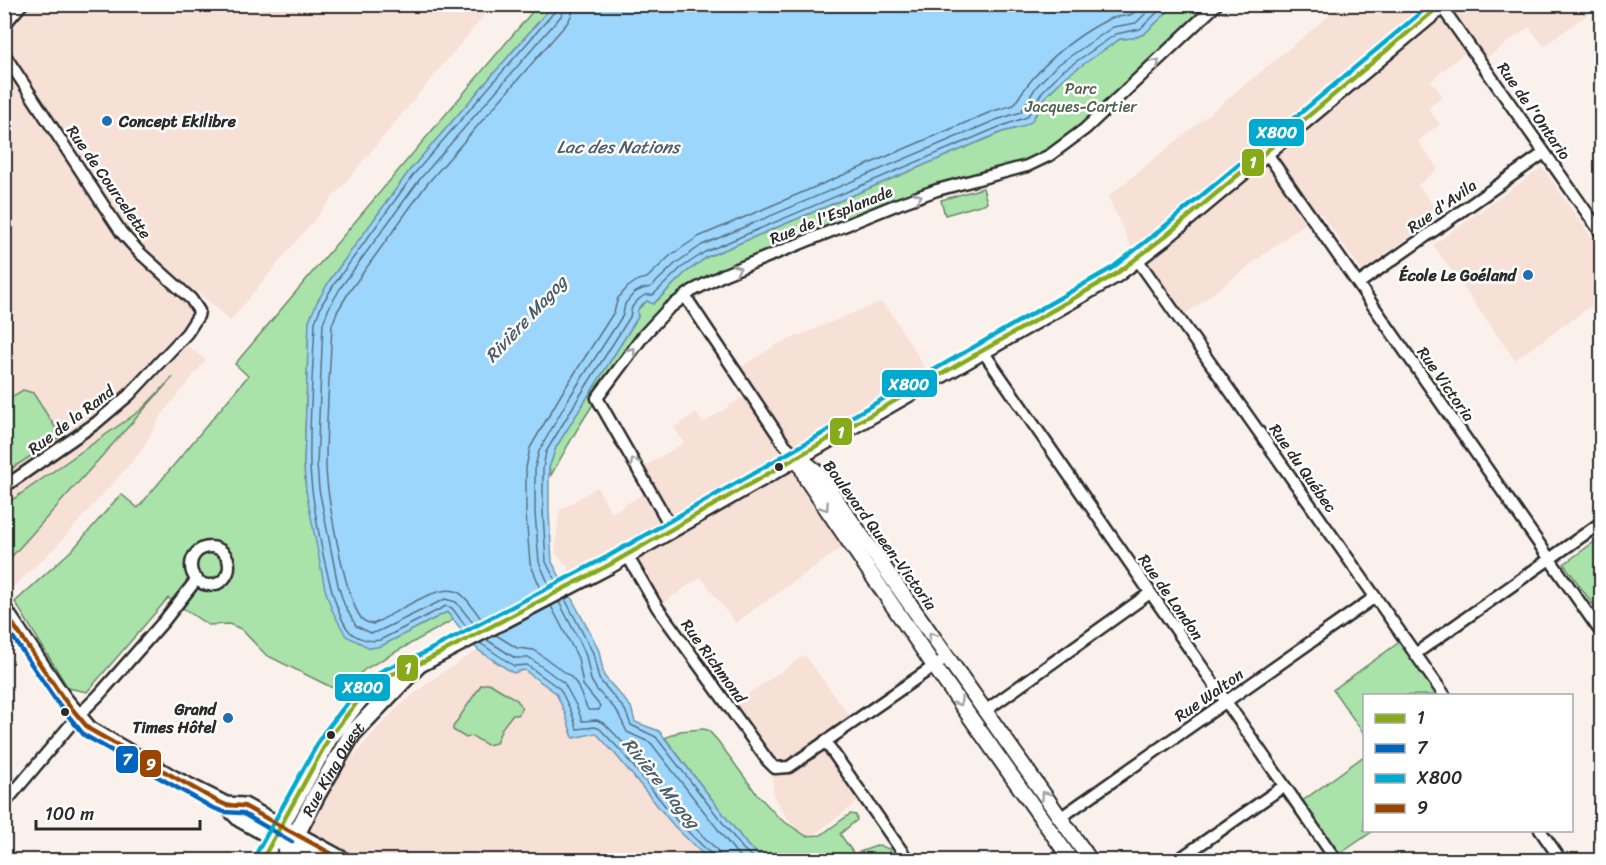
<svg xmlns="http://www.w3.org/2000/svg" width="1606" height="865" font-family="Sriracha,sans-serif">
<rect width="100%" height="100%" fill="#fbf1ec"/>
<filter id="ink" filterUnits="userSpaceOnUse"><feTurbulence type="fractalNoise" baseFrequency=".0167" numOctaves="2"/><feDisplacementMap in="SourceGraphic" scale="12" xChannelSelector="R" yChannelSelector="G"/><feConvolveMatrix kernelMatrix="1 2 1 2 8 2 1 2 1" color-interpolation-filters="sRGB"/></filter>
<g filter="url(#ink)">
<!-- built -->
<path fill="#f7e0d6" d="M5 5H493L230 321 198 292 191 299 199 311 180 340 206 360 160 417 141 452 55 548 5 594Z
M1342 5H1600L1544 46 1529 27 1481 62 1470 48 1431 81 1443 96 1428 109 1440 124 1418 141 1438 169 1418 185 1440 215 1362 271 1320 212 1179 319 1137 259 1108 197Z
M1542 167 1601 251V299L1515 360 1433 245Z
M880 302 890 311 932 379 797 456 853 540 735 623 701 577 657 607 627 555 580 581 555 553 559 511 597 487 612 513 649 490 638 470 684 443 674 427 696 413 703 423 749 393 735 371 776 345Z
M478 650 513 673 524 670 556 693 565 713 595 733 616 755 674 826 709 860H274L287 836 372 734 399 706 434 678Z
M805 655 853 721 825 741 864 797 804 842 774 798 771 765 729 707Z"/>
<!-- green -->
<path fill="#a9e3a9" stroke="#6a876a" stroke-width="1.5" d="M538 5H553L410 170 330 280 309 321 304 465 306 491 370 648 381 646 447 612 453 620 365 669 341 692 266 655 241 629 229 624 208 625 168 598 87 692 68 688 15 602 74 548 121 494 138 508 248 376 235 364Z
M1175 5H1217L1050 155 937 190 725 274 668 309 597 398 578 428 551 475 549 468 556 447 638 317 637 310 647 301 653 303 657 301 685 273 707 257 1002 132 1021 127 1035 116 1047 95 1065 77 1090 58 1120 39 1133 38 1144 34Z
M983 188 987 203 945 215 941 200Z
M173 377 5 564V505L141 410Z
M23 390 33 393 61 436 5 473V401Z
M1601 537V616L1564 564Z
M1405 638 1445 695 1364 696V734L1333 690Z
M489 683 517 700 522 708 518 715H512L502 728 496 743 487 745 472 736 466 738 453 730V727L481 685Z
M703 729 708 730 718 741 756 793 779 818 806 836 821 835 850 814 856 815 857 820 840 834 854 854 879 845 889 849 897 860H780L757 853 748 846 665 738 680 731Z
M1364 756V830L1373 831 1334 858 1297 805Z"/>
<!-- water -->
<path fill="#9dd6fd" stroke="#6f92a9" stroke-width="1.5" d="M553 5H1175L1144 34 1133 38 1120 39 1065 77 1047 95 1031 122 1021 127 1002 132 707 257 685 273 653 304 647 301 639 307 637 313 638 317 556 447 549 468V513L552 562 593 638 599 651 604 676 631 707 635 722 659 731 748 846 757 853 780 860H709L674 826 616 755 596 733 573 738 565 713 556 693 524 670 513 673 478 650 447 612 381 646 370 648 346 636 332 610 325 589 306 491 304 465 309 321 317 302 330 280 410 170Z"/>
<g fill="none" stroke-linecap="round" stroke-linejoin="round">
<!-- shore -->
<path stroke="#596f7f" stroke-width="1.5" d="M556 582 546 562 543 513V468L546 452 576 402 630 317 632 307 639 299 645 295H653L681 268 705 252 999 127 1027 117 1042 92 1061 72 1116 34 1140 29 1166 4
M549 585 539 562 535 513V467L539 451 569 398 623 315 625 304 634 293 642 289 651 287 676 263 702 245 996 120 1021 112 1036 87 1056 66 1113 27 1136 23 1155 4
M541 589 530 563 526 514V468L530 448 562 393 614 312 618 298 628 287 638 280 647 278 671 255 698 237 993 111 1014 105C1035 69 1071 38 1109 19 1116 16 1126 17 1132 14 1135 12 1139 7 1142 4
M565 599 593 653 599 679 625 710 631 725 656 737 743 849 754 858 761 860
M559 602 581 644 586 656 591 680 597 690 617 711 627 732 651 743 737 854 745 860
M482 620C475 611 468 598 458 592 438 582 392 616 373 624 368 623 364 622 361 618 344 595 326 492 326 463 326 417 330 371 332 325L337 312 349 292 427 184 568 22 572 14 574 4
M474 624 456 602 445 599 377 632 371 633 356 626 344 604 338 585 319 489 317 464 323 323 329 308 341 287 420 179 561 16 565 4
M467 628 452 608 446 606 380 640C370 642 358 639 350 632 330 611 310 495 310 464 309 417 313 369 315 322L322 304 335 283 414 174 555 11 557 4
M496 635 517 648 534 650 570 676 576 683 588 710H599L600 706 583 685 578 658 551 606
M487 640 515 658H530L564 683 577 707 582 721 597 720 605 724 627 747 684 817 717 850 720 860
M480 643 514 666 527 665 560 689 571 711 577 729 595 727 600 729 621 751 678 822 711 854 712 860"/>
<!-- minor casing -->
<g stroke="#2b2b2b" stroke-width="15">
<path id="minor" d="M1441 6 1602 234
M4 25 22 4
M4 54 121 232 139 252 191 299 199 311 198 316 187 333 129 395 96 423 4 487
M1266 152 1602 634
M1137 259 1445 696
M1358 284 1544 153
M685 296 784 444 797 456
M982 350 1336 860
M672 529 597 398 644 335 668 309 692 291 725 274 898 204 937 190 1027 166 1050 155 1085 129 1217 4
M191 566a19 19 0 1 1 38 0a19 19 0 1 1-38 0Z
M627 555 657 607 768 761 775 768 789 767 947 657
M1415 654 1602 522
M985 711 1150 593
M825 741 908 860
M4 804 77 717 99 695 164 621 197 579
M1060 818 1375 597
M1540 830 1561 860
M1178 860 1284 786"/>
</g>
<!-- tertiary casing -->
<g stroke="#2b2b2b" stroke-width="18">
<path id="tertiary" d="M797 456 817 472 1090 860
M798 458 807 480 934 666 1071 860"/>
</g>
<!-- secondary casing -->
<g stroke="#2b2b2b" stroke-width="20">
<path id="secondary" d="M4 610 63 698 89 729 174 779 226 805 240 819 314 860
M226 805 244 806 343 860"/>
</g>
<!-- primary casing -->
<g stroke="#2b2b2b" stroke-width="21">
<g id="primary">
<path d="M262 860 329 738 358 701 387 676 421 663 609 565 1116 274 1163 238 1443 4"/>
<path id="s1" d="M283 860 317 794 352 734 418 665"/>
</g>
</g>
<!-- minor -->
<use href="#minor" stroke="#fff" stroke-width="10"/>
<!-- tertiary -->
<use href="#tertiary" stroke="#fff" stroke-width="14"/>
<!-- secondary -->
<use href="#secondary" stroke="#fff" stroke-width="15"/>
<!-- primary -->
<use href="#primary" stroke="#fff" stroke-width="16"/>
<!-- bus-1 casing -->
<g stroke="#fff" stroke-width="9">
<path id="bus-1" d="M262 860 329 738 358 701 387 676 421 663 609 565 1116 274 1163 238 1442 4"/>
</g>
<!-- bus-2 casing -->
<g stroke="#fff" stroke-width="9">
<path id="bus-2" d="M4 624 57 702 84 735 211 807 224 812 242 813 292 842"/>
</g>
<!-- bus-3 casing -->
<g stroke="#fff" stroke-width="9">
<path id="bus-3" d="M255 856 323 734 353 696 383 670 418 656 605 558 1112 268 1158 232 1431 4"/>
</g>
<!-- bus-4 casing -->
<g stroke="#fff" stroke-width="9">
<path id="bus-4" d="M4 611 63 698 89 729 215 800 226 805 244 806 343 860"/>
</g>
<!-- bus-1 -->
<use href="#bus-1" stroke="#87aa1a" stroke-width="4.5"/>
<!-- bus-2 -->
<use href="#bus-2" stroke="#0065bd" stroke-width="4.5"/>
<!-- bus-3 -->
<use href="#bus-3" stroke="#00a9ce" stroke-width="4.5"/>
<!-- bus-4 -->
<use href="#bus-4" stroke="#994500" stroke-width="4.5"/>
</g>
<!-- one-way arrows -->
<defs><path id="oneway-chevron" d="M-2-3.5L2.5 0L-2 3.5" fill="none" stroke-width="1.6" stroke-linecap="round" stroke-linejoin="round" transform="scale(1.5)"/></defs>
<g stroke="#a0a0a0">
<use href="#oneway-chevron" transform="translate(1156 63) rotate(-43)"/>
<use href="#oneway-chevron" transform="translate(918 197) rotate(-20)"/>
<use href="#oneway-chevron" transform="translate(737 269) rotate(-22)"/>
<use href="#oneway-chevron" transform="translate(632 351) rotate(-53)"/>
<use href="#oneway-chevron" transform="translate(634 462) rotate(-119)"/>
<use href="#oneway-chevron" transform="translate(825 507) rotate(56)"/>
<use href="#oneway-chevron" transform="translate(932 636) rotate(-125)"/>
<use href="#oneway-chevron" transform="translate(959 702) rotate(55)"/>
<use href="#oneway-chevron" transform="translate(1045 795) rotate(-125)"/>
</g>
</g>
<!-- markers -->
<g fill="#1f6fb2" stroke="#fff" stroke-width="2">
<circle cx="107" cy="121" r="6"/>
<circle cx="1528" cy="275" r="6"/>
<circle cx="228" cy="718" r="6"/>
</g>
<g fill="#2b2b2b" stroke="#fff" stroke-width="2">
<circle cx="779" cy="467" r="5"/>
<circle cx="65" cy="712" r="5"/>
<circle cx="331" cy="735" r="5"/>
</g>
<g text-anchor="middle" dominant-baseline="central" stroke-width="5" stroke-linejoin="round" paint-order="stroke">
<!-- park labels -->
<g font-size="16" fill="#516251" stroke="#fff">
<text x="1081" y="88">Parc<tspan x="1081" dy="18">Jacques-Cartier</tspan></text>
</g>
<!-- street labels -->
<g font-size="16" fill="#2b2b2b" stroke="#fff">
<text transform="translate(1534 111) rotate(55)">Rue de l'Ontario</text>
<text transform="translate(109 182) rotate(55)">Rue de Courcelette</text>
<text transform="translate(1442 206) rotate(-35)">Rue d'Avila</text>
<text transform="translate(831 215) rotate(-22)">Rue de l'Esplanade</text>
<text transform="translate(1446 384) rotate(55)">Rue Victoria</text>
<text transform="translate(71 420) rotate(-37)">Rue de la Rand</text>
<text transform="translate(1303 468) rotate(55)">Rue du Québec</text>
<text transform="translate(880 535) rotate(54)">Boulevard Queen-Victoria</text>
<text transform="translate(1171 597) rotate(55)">Rue de London</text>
<text transform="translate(714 661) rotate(54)">Rue Richmond</text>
<text transform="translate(1209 695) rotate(-35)">Rue Walton</text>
<text stroke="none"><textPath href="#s1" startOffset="104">Rue King Ouest</textPath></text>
</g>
<!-- poi labels -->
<g font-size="16" font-weight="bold" fill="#2b2b2b" stroke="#fff" text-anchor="end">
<text x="119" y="121" text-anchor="start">Concept Ekilibre</text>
<text x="1516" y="275">École Le Goéland</text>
<text x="216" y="709">Grand<tspan x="216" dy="18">Times Hôtel</tspan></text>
</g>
<!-- water labels -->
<g font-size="18" font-style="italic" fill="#4d5e6a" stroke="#fff">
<text x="618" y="147">Lac des Nations</text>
<text transform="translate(526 319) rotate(-47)">Rivière Magog</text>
<text transform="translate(661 783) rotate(51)">Rivière Magog</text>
</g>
</g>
<g stroke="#fff" stroke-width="2">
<rect x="1248" y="118" width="57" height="29" rx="6" fill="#00a9ce"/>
<rect x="1241" y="148" width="24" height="29" rx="6" fill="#87aa1a"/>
<rect x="881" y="369" width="57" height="29" rx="6" fill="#00a9ce"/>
<rect x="829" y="417" width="24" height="29" rx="6" fill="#87aa1a"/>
<rect x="396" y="654" width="23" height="28" rx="6" fill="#87aa1a"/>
<rect x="334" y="673" width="57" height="29" rx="6" fill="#00a9ce"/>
<rect x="115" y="745" width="24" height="29" rx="6" fill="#0065bd"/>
<rect x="139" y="749" width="23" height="29" rx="6" fill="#994500"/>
</g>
<g font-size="16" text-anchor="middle" font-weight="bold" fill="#fff">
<text x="1277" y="138">X800</text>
<text x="1253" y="168">1</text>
<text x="909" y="390">X800</text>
<text x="841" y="438">1</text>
<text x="408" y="674">1</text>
<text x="363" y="693">X800</text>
<text x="127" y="765">7</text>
<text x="151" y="770">9</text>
</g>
<!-- margin -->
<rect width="1606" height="865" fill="none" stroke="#fff" stroke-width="24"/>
<rect x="12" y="12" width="1582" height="841" fill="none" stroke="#2b2b2b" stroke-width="2" filter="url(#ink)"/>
<!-- legend -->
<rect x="1363" y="694" width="210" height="138" fill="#ffffff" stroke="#aaaaaa" stroke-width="1.5"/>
<rect x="1375" y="714" width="30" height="9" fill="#87aa1a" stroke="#aaaaaa" stroke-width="1.5"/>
<text x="1417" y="724" font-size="18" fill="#2b2b2b">1</text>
<rect x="1375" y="744" width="30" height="9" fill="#0065bd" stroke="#aaaaaa" stroke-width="1.5"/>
<text x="1417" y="754" font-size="18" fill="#2b2b2b">7</text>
<rect x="1375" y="774" width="30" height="9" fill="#00a9ce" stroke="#aaaaaa" stroke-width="1.5"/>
<text x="1417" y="784" font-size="18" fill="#2b2b2b">X800</text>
<rect x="1375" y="804" width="30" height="9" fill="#994500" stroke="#aaaaaa" stroke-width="1.5"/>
<text x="1417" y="814" font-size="18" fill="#2b2b2b">9</text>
<!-- scale -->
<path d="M36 820v9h164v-9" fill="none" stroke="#2b2b2b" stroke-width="3"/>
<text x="45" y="820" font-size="18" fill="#2b2b2b" stroke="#ffffff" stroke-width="4.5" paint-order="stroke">100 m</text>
</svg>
